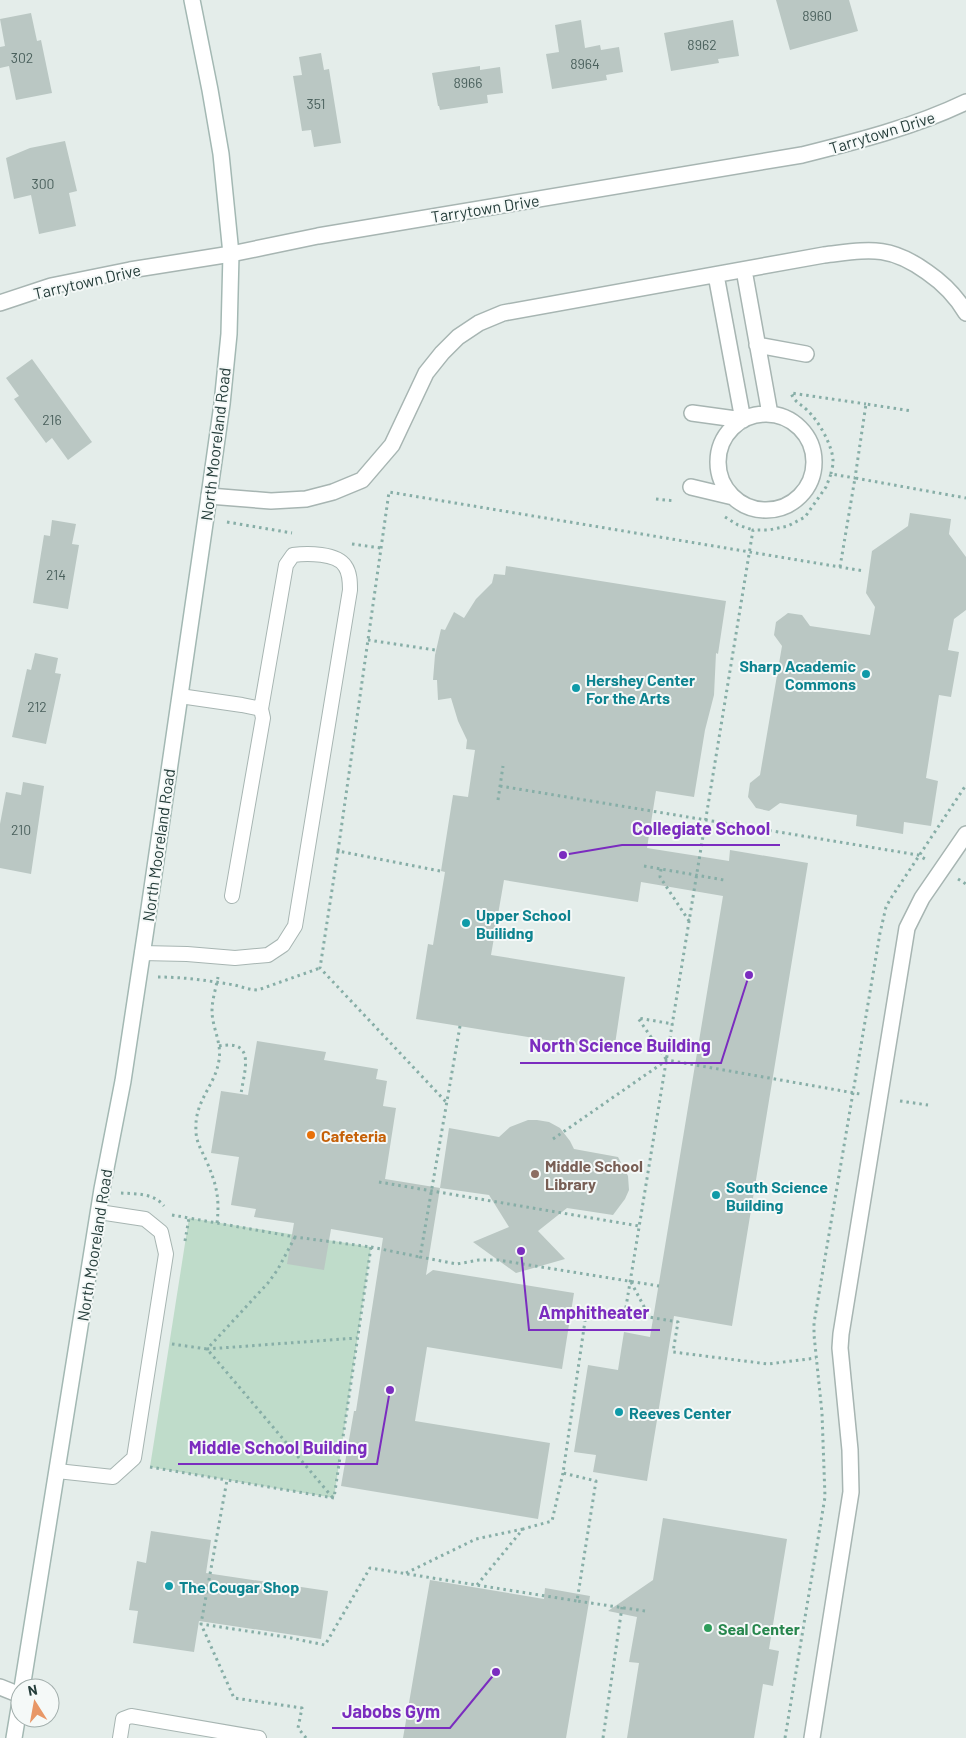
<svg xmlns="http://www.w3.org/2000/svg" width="966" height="1738" font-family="Barlow,sans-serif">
<rect width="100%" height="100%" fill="#e4edea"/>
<!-- green -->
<path fill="#bfdcca" d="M189 1218 371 1247 334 1498 150 1467Z"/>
<!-- building -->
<path fill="#bac7c3" d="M776 0H849L858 31 790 50Z
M31 13 37 41 41 40 52 93 16 100 9 66 0 68V47L5 46 0 19Z
M581 20 585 48 600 45 601 50 619 47 623 72 606 75 607 80 552 89 546 54 559 52 555 25Z
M733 20 739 56 718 59 719 63 671 71 664 33Z
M321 53 324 70 329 69 341 143 314 147 311 130 302 131 293 76 302 75 299 57Z
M480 66V70L500 67 503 93 487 95 488 103 440 110 439 106H438L432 73Z
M65 141 77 191 69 193 76 226 39 234 31 195 14 199 6 158 30 148Z
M32 359 92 442 68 460 52 438 46 443 14 399 19 396 6 378Z
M910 513 951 519 949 534 966 557V610L954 619 948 650 959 652 951 697 939 695 926 778 938 781 931 826 904 822 903 834 856 826 857 815 780 803 769 811 756 808 748 797 750 783 760 775 782 646 774 635 776 622 788 613 802 615 810 626 870 635 875 607 866 593 872 551 908 526Z
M52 520 76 524 72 544 79 545 68 609 33 603 44 535 50 536Z
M506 566 726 601 718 654 716 653 714 695 705 730 694 797 656 791 647 848 729 861 730 850 808 863 732 1326 674 1316 647 1481 593 1472 596 1455 574 1452 588 1365 618 1370 624 1332 650 1337 723 896 641 882 638 902 504 880 491 955 625 977 614 1051 416 1019 428 944 433 945 445 872 441 871 453 795 468 797 475 750 466 749 467 740 458 721 451 698 438 700 437 680H433L435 655 441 629 445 630 454 612 464 618 476 599 492 583 494 574 505 575Z
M35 653 58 658 55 673 61 674 46 744 12 737 27 669 31 670Z
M23 782 44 786 31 874 0 868V824L6 792 21 795Z
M257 1041 326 1052 324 1060 378 1069 376 1079 387 1081 383 1106 396 1108 385 1179 440 1188 449 1128 499 1137 510 1127 528 1120H537L549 1122 560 1128 570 1141 574 1149 618 1157 628 1176 629 1190 625 1199 613 1215 567 1208 538 1231 565 1259 516 1273 473 1242 509 1227 489 1195 440 1188 426 1275 433 1270 574 1293 562 1369 427 1347 415 1421 550 1443 538 1519 341 1486 354 1411H356L383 1238 331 1229 324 1270 287 1264 294 1223 254 1217 256 1209 231 1205 239 1157 211 1153 221 1091 248 1095Z
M663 1518 787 1539 769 1649 779 1651 773 1686 763 1684 754 1738H627L639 1663 629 1662 637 1617 608 1611 653 1580Z
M151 1531 211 1540 206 1573 328 1591 321 1639 199 1621 194 1652 133 1643 138 1611 129 1610 137 1561 146 1563Z
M430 1580 544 1599 545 1588 590 1596 566 1738H403Z"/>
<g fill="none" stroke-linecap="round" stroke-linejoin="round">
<!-- lane casing -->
<g stroke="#a7b5b2" stroke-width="16">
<path id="lane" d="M180 696 242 705 261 709 263 718 232 896
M142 953 187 954 235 958 268 955 283 945 295 926 350 590C350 582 350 573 345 566 337 553 307 553 293 555L286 565 261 709
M57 1471 113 1477 134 1458 166 1254 161 1232 145 1219 99 1212
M120 1738 123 1719 131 1716 259 1738"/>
</g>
<!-- street casing -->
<g stroke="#a7b5b2" stroke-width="18">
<path id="street" d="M744 270 770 414
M0 303 51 286 130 270 231 254 318 236 802 155C858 141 914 127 966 102
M757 345 806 354
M692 413 743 420 716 275
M718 462a48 48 0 1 1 96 0a48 48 0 1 1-96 0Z
M691 487 733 497
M209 496 271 501 306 499 333 492 362 480 392 445 426 373 442 353 458 337 479 323 503 313 824 255C868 250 888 244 927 272 943 283 956 296 966 313
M0 1687 20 1695
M812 1738 851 1492 850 1450 840 1348 841 1334 907 928 922 898 966 834"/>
</g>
<!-- secondary casing -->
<g stroke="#a3b8b3" stroke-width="18">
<path id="secondary" d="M22 1688 102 1189 123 1081 146 929 209 496 222 404 229 334 231 254 221 154 210 90 192 0
M14 1738 20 1702"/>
</g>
<!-- path -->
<path stroke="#87aea7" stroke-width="3" stroke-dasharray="2.5 4" stroke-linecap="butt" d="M831 474C831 471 833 466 833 463 834 447 818 420 807 410 800 403 795 403 791 393L866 404
M656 499 675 501
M725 517 738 525 753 530
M227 522 292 533
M352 544 381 548
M840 567 855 478 966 498
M368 640 435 650
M500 786 918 855 925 859
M498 800 503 766
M338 851 320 968 447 1103
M644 866 724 880
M661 869 660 877 689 921
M440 871 338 851 389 492 864 571
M958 879 966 884
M158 977C181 977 205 980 228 984 239 985 247 990 258 990L320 968
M460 1026 420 1257 457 1264 479 1260H498L659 1286
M219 1046C257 1039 244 1071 241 1094
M666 1059 638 1018 673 1024
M900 1101 928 1105
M553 1139 667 1060 860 1094
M379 1182 639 1226
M121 1193C136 1194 154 1193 164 1206
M172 1215 189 1218
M217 1223C220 1197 216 1183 206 1160 202 1151 196 1142 196 1131 194 1100 215 1087 219 1060 222 1043 212 1027 212 1011 212 1000 216 988 218 977
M295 1237 278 1269 268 1283 207 1349 357 1338
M185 1241 189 1218 295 1237 371 1247 334 1498 227 1480 201 1624
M371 1247 420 1257
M631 1282 649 1316
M625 1313 678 1322 673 1352 768 1364 816 1358
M172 1344 207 1349 333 1498
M150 1467 227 1480
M406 1573 476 1539 523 1529
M477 1585 523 1529 552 1521 563 1473
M645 1611 577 1601 596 1481 563 1473 587 1307 625 1313 753 530H769L788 526 805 517 826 487 831 474 855 478 866 404 912 411
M306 1738 298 1728 302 1708 234 1698 201 1624 286 1637 325 1645 370 1568 577 1601
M603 1738 622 1607
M785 1738 825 1497 822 1413 814 1335V1323L880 933 886 907 891 898 966 785"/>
<!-- lane -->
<use href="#lane" stroke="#fff" stroke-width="14"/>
<!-- street -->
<use href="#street" stroke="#fff" stroke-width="15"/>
<!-- secondary -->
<use href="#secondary" stroke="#fff" stroke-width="15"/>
</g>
<!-- markers -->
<g fill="#0f9aa8" stroke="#f5f9f8" stroke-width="2">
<circle cx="866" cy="674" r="5"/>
<circle cx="576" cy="688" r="5"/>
<circle cx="466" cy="923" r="5"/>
<circle cx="716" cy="1195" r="5"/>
<circle cx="619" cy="1412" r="5"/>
<circle cx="169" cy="1586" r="5"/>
</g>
<circle fill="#e8710a" stroke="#f5f9f8" stroke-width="2" cx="311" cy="1135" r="5"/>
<circle fill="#8d6e63" stroke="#f5f9f8" stroke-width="2" cx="535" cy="1174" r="5"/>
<circle fill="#2e9e5b" stroke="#f5f9f8" stroke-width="2" cx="708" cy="1628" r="5"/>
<g text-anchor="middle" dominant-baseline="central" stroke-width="4" stroke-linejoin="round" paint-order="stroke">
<!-- number labels -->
<g font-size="14" fill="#4a605c">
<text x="817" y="15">8960</text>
<text x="702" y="44">8962</text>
<text x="22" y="57">302</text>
<text x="585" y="63">8964</text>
<text x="468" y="82">8966</text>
<text x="316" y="103">351</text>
<text x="43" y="183">300</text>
<text x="52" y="419">216</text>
<text x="56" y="574">214</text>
<text x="37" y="706">212</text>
<text x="21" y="829">210</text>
</g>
<!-- street labels -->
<g font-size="16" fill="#253d3a" stroke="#f5f9f8">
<text transform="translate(882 132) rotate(-17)">Tarrytown Drive</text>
<text transform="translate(485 208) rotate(-9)">Tarrytown Drive</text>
<text transform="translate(87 281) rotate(-13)">Tarrytown Drive</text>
<text transform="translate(215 444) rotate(-83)">North Mooreland Road</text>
<text transform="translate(158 845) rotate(-82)">North Mooreland Road</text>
<text transform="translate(94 1245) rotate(-81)">North Mooreland Road</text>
</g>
<!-- culture labels -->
<g font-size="16" font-weight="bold" fill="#0d838f" stroke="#f5f9f8" text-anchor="start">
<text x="856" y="665" text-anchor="end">Sharp Academic<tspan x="856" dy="18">Commons</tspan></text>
<text x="586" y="679">Hershey Center<tspan x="586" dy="18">For the Arts</tspan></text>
<text x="476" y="914">Upper School<tspan x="476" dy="18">Builidng</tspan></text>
<text x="726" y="1186">South Science<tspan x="726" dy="18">Building</tspan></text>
<text x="629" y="1412">Reeves Center</text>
<text x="179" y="1586">The Cougar Shop</text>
</g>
<!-- food labels -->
<g font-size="16" font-weight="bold" fill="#c56008" stroke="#f5f9f8" text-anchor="start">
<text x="321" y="1135">Cafeteria</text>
</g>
<!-- education labels -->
<g font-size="16" font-weight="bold" fill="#785e54" stroke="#f5f9f8" text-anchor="start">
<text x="545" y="1165">Middle School<tspan x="545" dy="18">Library</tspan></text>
</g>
<!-- leisure labels -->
<g font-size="16" font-weight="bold" fill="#27864d" stroke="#f5f9f8" text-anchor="start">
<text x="718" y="1628">Seal Center</text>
</g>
</g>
<!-- callouts -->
<path fill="none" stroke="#7b2cbf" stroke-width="2" d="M563 855L622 845H780M749 975L721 1063H520M521 1251L529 1330H660M390 1390L377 1464H178M496 1672L450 1728H332"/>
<g fill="#7b2cbf" stroke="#f5f9f8" stroke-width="2">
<circle cx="563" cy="855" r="5"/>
<circle cx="749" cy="975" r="5"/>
<circle cx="521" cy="1251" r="5"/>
<circle cx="390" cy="1390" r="5"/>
<circle cx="496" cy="1672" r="5"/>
</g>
<g font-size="18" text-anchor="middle" font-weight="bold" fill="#7b2cbf" stroke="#f5f9f8" stroke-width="4" stroke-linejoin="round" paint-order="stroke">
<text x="701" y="835">Collegiate School</text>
<text x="620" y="1052">North Science Building</text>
<text x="594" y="1319">Amphitheater</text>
<text x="278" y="1454">Middle School Building</text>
<text x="391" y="1718">Jabobs Gym</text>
</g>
<!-- north arrow -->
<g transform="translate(35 1703) rotate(349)"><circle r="24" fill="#f5f9f8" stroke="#a2aeac"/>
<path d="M0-4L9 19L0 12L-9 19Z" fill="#e89767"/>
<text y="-8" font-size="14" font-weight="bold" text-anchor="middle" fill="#253d3a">N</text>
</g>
</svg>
